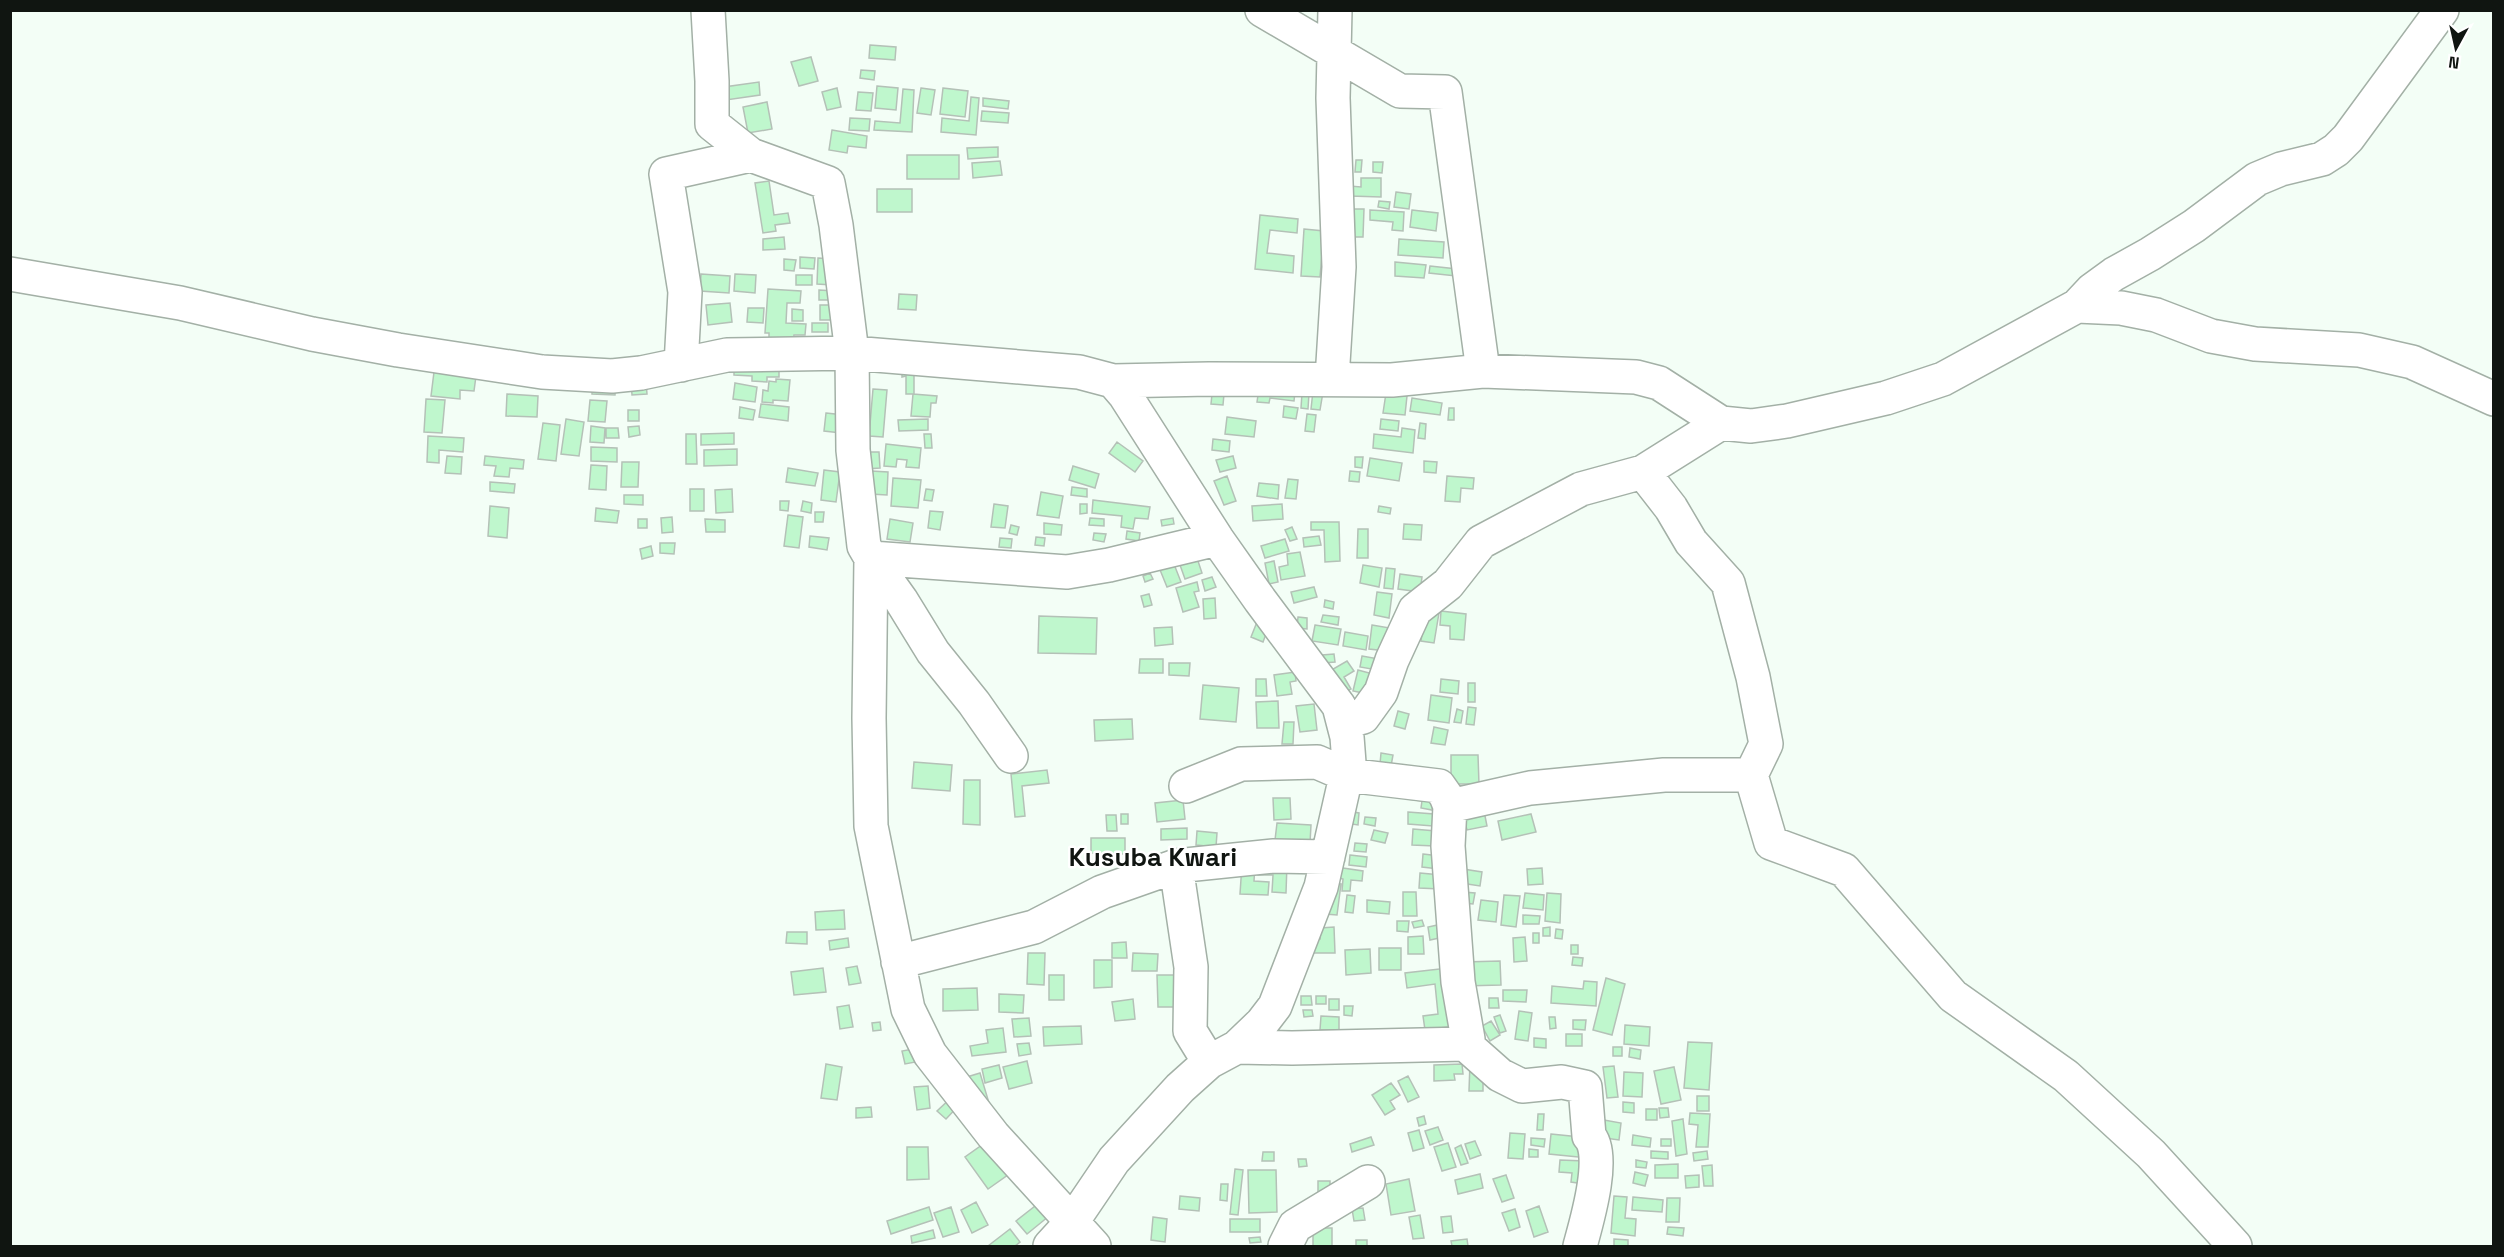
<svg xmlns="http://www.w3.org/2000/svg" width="2504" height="1257" font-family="'Space Grotesk',sans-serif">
<rect width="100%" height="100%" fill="#f3fef6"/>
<!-- building -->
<path fill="#bff7cd" stroke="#b4c1b7" stroke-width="1.5" d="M870 45 896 47 895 60 869 58Z
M811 57 818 81 799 86 791 62Z
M861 70 875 71 874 80 860 78Z
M759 82 760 95 726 100 724 87Z
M877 86 898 88 896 110 875 108Z
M837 88 841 107 827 110 822 92Z
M921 88 935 90 931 115 917 113Z
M943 88 968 91 965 117 940 114Z
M903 89 914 90 912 132 874 130 875 121 900 123Z
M858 92 873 93 871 111 856 110Z
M971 97 979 98 976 135 941 132 942 118 969 121Z
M983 98 1009 101 1008 109 983 106Z
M767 102 772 129 748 133 743 107Z
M982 111 1009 113 1008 123 981 121Z
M850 118 870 119 869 131 849 130Z
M832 130 867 136 866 148 848 146 847 153 829 150Z
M998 147V157L968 159 967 148Z
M907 155H959V179H907Z
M1356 160H1362L1361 172H1355Z
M1000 161 1002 175 973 178 972 163Z
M1373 162H1383L1382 173 1373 172Z
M1361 178H1381V197L1350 196V186L1361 187Z
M769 181 774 215 788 213 790 223 775 225 776 231 763 233 755 183Z
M877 189H912V212H877Z
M1396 192 1411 194 1409 209 1394 207Z
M1379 201 1390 202 1389 209 1378 207Z
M1353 209H1364L1363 237H1353Z
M1370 210 1404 212 1403 231 1392 230 1393 222 1370 220Z
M1412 210 1438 213 1436 231 1410 227Z
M1260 215 1298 219 1297 233 1270 230 1267 253 1294 256 1293 273 1255 269Z
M1304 229 1324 231 1320 277 1301 276Z
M784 237 785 249 763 250V239Z
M1399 239 1444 242 1443 258 1398 255Z
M800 257 815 258 814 269 800 268Z
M818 258 833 259 832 285 817 284Z
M784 259 796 260 794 271 784 270Z
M1395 262 1426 265 1424 278 1395 276Z
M1430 266 1457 269 1456 276 1429 273Z
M701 274 730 276 729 293 700 291Z
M735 274 756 275 755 293 734 291Z
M796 275H812V285H796Z
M768 289 801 291 800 303H787L786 323 806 324 805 335H794L793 340 769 338V333H765Z
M819 290 835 291V300H819Z
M899 294 917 295 916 310 898 309Z
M730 303 732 322 708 325 706 305Z
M820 305H838V320H820Z
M748 308H764L763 323 747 322Z
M792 309 803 310V321H792Z
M812 323H828V332H812Z
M734 364 779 366V377H767V382L752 381V376L734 375Z
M902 366H914V394H906V376L902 377Z
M434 372 476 376 474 391 460 390V399L431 396Z
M776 379 790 380 788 401 773 400V403L762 402 763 390 768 391 769 381 776 382Z
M592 381 616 382 615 395 592 394Z
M631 381H646L647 394 632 395Z
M735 383 757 387 755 402 733 399Z
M1213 384 1224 394 1223 405 1211 404Z
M1259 388 1295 392 1294 401 1270 398 1269 403 1257 402Z
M873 389 887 390 883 437 869 436Z
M1313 391 1323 392 1320 410 1311 409Z
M1302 393H1309L1308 409 1301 408Z
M1386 393 1407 396 1405 415 1383 413Z
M507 394 538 396 537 417 506 416Z
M913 394 937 396 936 403H931L930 417 911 416Z
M1412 398 1442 403 1440 415 1410 411Z
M426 399 445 400 442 433 424 432Z
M590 400 607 401 605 422 588 421Z
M761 404 789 407 788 421 759 417Z
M1284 406 1298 408 1296 419 1283 417Z
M740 407 755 410 753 420 739 418Z
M1449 408H1454V420H1448Z
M628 410H639V421H628Z
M826 413 844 415 841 433 824 431Z
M1307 414 1316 415 1314 432 1305 431Z
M1227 417 1256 421 1254 437 1225 434Z
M566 419 584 422 579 456 561 454Z
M928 419V430L899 431 898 420Z
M1381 419 1399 421 1398 431 1380 429Z
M543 423 560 425 556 461 538 459Z
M1420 423 1426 424 1425 439 1418 438Z
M591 426 605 428 604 443 590 442Z
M639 426 640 435 629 437 628 427Z
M606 428H618L619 438H606Z
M1402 428 1415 430 1413 453 1373 448 1374 434 1401 437Z
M734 433V444L701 445V434Z
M686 434H696L697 464H686Z
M924 434H931L932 448H925Z
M428 436 464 438 463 452 439 450V463L427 462Z
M1213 439 1230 441 1229 452 1212 450Z
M1117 442 1143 461 1135 472 1109 453Z
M886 444 921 448 919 468 906 467 907 460 897 459 896 467 884 466Z
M591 447 617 448V462L591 461Z
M737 449V465L704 466V450Z
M866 452H879L880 468 866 469Z
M447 456 462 457 461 474 445 473Z
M485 456 524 460 523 469 510 468 509 477 494 476 496 466 484 465Z
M1233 456 1236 468 1220 472 1216 460Z
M1355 457H1363L1362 468 1355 467Z
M1370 458 1402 463 1399 481 1367 476Z
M1424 461 1437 462 1436 473 1424 472Z
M622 462H639L638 487H621Z
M591 465 607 466 606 490 589 489Z
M1073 466 1099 474 1095 488 1069 480Z
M788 468 818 473 815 486 786 482Z
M824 470 840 472 836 502 821 500Z
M871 471 888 472 887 495 870 494Z
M1350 471 1360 472 1359 482 1349 481Z
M1227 476 1236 501 1224 505 1214 481Z
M1447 476 1474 478 1473 489 1461 488 1460 502 1445 501Z
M893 478 921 480 918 508 891 506Z
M1288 479 1298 480 1296 499 1285 498Z
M490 482 515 484 514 493 490 491Z
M1259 483 1279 485 1278 499 1257 496Z
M1072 487 1087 489V497L1071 495Z
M690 489H704V511H690Z
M732 489 733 512 716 513 715 490Z
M926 489 934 490 932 501 924 500Z
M1041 492 1063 496 1059 518 1037 515Z
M624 495H643V505L624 504Z
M1093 500 1150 507 1148 519 1135 518 1133 529 1121 527 1122 516 1092 513Z
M780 501H789L788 511 780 510Z
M803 501 812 503 811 513 801 511Z
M994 504 1008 506 1005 528 991 527Z
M1080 504H1087V513L1080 514Z
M1282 504 1283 519 1253 521 1252 506Z
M490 506 509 508 507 538 488 536Z
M1379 506 1391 508 1390 514 1378 512Z
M596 508 619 511 617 523 595 521Z
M930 511 943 512 940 530 928 528Z
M815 512H824L823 522H815Z
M788 515 803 517 799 548 784 546Z
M672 517 673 532 662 533 661 518Z
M1090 518 1104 519V526L1089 525Z
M1173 518 1174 524 1162 526 1161 520Z
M638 519H647V528H638Z
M705 519 725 520V532H706Z
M890 519 913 523 910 542 887 539Z
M1311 522H1339L1340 561 1325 562 1324 530H1311Z
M1044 523 1062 525 1061 535 1044 534Z
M1404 524 1422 525 1421 540 1403 539Z
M1011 525 1019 527 1017 535 1009 533Z
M1292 527 1297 539 1290 541 1285 530Z
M1358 529H1368V558H1357Z
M1127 531 1140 533 1139 541 1126 539Z
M1094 533 1106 534 1104 542 1093 540Z
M810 536 829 538 827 550 809 547Z
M1319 536 1321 545 1304 547 1303 538Z
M1036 537 1045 538 1044 546 1035 545Z
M1000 538 1012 539 1011 548 999 547Z
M1285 539 1289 551 1265 558 1261 546Z
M660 543H675L674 554 660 553Z
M651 546 653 556 642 559 640 549Z
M1300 552 1305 576 1281 580 1279 567 1288 565 1287 554Z
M1170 554 1181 582 1167 587 1156 560Z
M1197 558 1202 573 1185 579 1180 565Z
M1274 561 1278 582 1269 584 1265 563Z
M1363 565 1382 568 1379 587 1360 583Z
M1386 568 1395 569 1393 589 1384 588Z
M1150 573 1153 579 1145 582 1143 576Z
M1400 574 1422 577 1420 592 1398 589Z
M1212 577 1216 587 1205 591 1202 580Z
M1197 582 1199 591 1194 592 1199 607 1183 612 1176 588Z
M1314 587 1317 597 1294 603 1291 592Z
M1377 592 1392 594 1389 618 1374 615Z
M1149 594 1152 605 1144 607 1141 596Z
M1215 598 1216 618 1204 619 1203 599Z
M1325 600 1334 602 1333 609 1324 607Z
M1425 611 1439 613 1434 643 1421 641Z
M1441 611 1466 614 1464 640 1450 639V626L1440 625Z
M1323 615 1339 617 1338 625 1321 622Z
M1039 616 1097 618 1096 654 1038 653Z
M1298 617 1307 618V629L1297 628Z
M1257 622 1269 626 1263 642 1251 637Z
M1315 625 1341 629 1338 645 1312 641Z
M1372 625 1390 628 1387 651 1369 649Z
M1172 627 1173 644 1155 646 1154 628Z
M1345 632 1368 636 1366 650 1343 646Z
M1334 654 1335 662 1323 663 1322 655Z
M1362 656 1379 659 1377 670 1360 667Z
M1140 659H1163V673H1139Z
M1347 661 1354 671 1344 677 1351 689 1341 694 1328 672Z
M1169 663H1190L1189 676 1169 675Z
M1358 670 1373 674 1368 694 1353 691Z
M1295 672 1296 681 1290 682 1292 694 1277 696 1274 675Z
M1256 679H1266L1267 696H1256Z
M1441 679 1459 681 1458 694 1440 692Z
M1468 683H1475V702H1468Z
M1203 685 1239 688 1236 722 1200 719Z
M1431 695 1452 698 1449 723 1428 720Z
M1278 701 1279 728H1257L1256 702Z
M1314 704 1317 730 1300 732 1296 706Z
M1468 707 1476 708 1474 725 1466 724Z
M1457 709 1463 711 1461 723 1454 722Z
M1398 711 1409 714 1405 729 1394 726Z
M1132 719 1133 739 1095 741 1094 720Z
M1284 722H1294L1293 744H1282Z
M1434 727 1448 730 1445 745 1431 743Z
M1381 753 1393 755 1391 766 1380 764Z
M1451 755H1478L1479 784H1451Z
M914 762 952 765 950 791 912 788Z
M1047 770 1049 783 1022 786 1025 816 1015 817 1011 774Z
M964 780H980V825L963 824Z
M1410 787 1435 791 1432 810 1421 808 1422 801 1408 799Z
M1273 798H1290L1291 819 1274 820Z
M1183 800 1185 819 1157 822 1155 803Z
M1484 811 1487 826 1467 830 1463 815Z
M1353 812 1359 813 1358 825 1339 822Z
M1408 812 1434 814 1433 826 1408 824Z
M1121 814H1128V824H1121Z
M1531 814 1536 832 1502 840 1498 821Z
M1106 815H1116L1117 831H1107Z
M1365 817 1376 818 1375 826 1364 824Z
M1277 823 1311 825 1310 843 1275 840Z
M1187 828V839L1161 840V829Z
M1413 829 1436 831 1435 846 1412 845Z
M1374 830 1388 833 1385 843 1371 840Z
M1197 831 1217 833 1216 847 1196 845Z
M1091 838H1125V854L1091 853Z
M1355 843 1367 844 1366 852 1354 851Z
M1423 854 1440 856 1439 869 1422 867Z
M1350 855 1367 857 1366 867 1349 865Z
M1258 863 1287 864 1286 893 1272 892 1273 875H1258Z
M1242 864 1255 865 1254 881 1269 882 1268 895 1240 894Z
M1336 867 1363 871 1362 881 1351 880 1350 891H1342L1343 879 1335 877Z
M1542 868 1543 884 1528 885 1527 869Z
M1463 869 1482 872 1480 886 1461 883Z
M1420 873 1441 875 1440 889 1419 888Z
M1329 883 1341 884 1337 915 1325 914Z
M1403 892H1416L1417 916H1403Z
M1463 892 1475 893 1473 904 1463 903Z
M1525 893 1544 895 1543 910 1523 908Z
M1547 893 1561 894 1560 923 1545 921Z
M1347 895 1355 896 1353 913 1345 912Z
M1504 895 1520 896 1516 927 1501 925Z
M1367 900 1390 902 1389 914 1367 912Z
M1481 900 1498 902 1496 922 1478 920Z
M844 910 845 929 816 930 815 912Z
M1523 915 1540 916 1539 924H1523Z
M1422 920 1424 926 1414 928 1412 922Z
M1397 921H1409L1408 932 1397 931Z
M1442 924 1444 937 1430 940 1428 927Z
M1334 927 1335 953H1310L1309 939H1320V928Z
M1550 927V936H1543V928Z
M1556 929 1563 930 1562 939 1555 938Z
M787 932H807V944L786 943Z
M1533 933H1539V943H1533Z
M1423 936 1424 954H1408V937Z
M1525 937 1527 961 1514 962 1513 938Z
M848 938 849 947 830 950 829 941Z
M1126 942 1127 958H1112V943Z
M1571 945H1578V954H1571Z
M1379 948H1401V970H1379Z
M1370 949 1371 973 1346 975 1345 950Z
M1028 953H1045L1044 985 1027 984Z
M1133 953 1158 954 1157 971H1132Z
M1573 957 1583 958 1582 966 1572 965Z
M1094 960H1112V987L1094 988Z
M1500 961 1501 985 1463 986V962Z
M857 966 861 983 849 985 846 968Z
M823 968 826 992 794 995 791 972Z
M1448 968 1455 1026 1425 1030 1423 1016 1438 1014 1435 984 1407 988 1405 973Z
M1049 975H1064V1000H1049Z
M1157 975H1185V1007H1158Z
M1606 978 1625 984 1612 1035 1593 1030Z
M1584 981 1597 982 1596 1006 1551 1003 1552 986 1583 989Z
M977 988 978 1010 943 1011V989Z
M1503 990H1527L1526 1002 1503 1001Z
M999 994 1024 995 1023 1013 999 1012Z
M1301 996H1311L1312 1005H1301Z
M1316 996H1326V1004H1316Z
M1489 998H1498L1499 1008H1489Z
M1133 999 1135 1019 1115 1021 1112 1002Z
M1329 999H1339V1010H1329Z
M849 1005 853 1027 840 1029 837 1007Z
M1344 1006H1353L1352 1016 1344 1015Z
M1303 1010H1312L1313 1016 1304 1017Z
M1519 1011 1532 1013 1528 1041 1515 1039Z
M1500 1015 1506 1031 1500 1033 1494 1017Z
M1321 1016 1339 1017V1030H1320Z
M1549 1017H1555L1556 1028 1550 1029Z
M1029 1018 1031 1036 1014 1037 1012 1019Z
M1573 1020H1586L1585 1030 1573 1029Z
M1491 1021 1500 1035 1490 1041 1482 1026Z
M880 1022 881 1030 873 1031 872 1023Z
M1625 1025 1650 1027 1649 1046 1624 1044Z
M1081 1026 1082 1044 1044 1046 1043 1027Z
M1003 1028 1006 1052 972 1056 970 1046 988 1043 986 1030Z
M1566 1034H1582V1046H1566Z
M1534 1038 1546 1039V1048L1534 1047Z
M1688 1042 1712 1043 1709 1090 1684 1088Z
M1029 1043 1031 1054 1019 1056 1017 1044Z
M1613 1047H1622V1056H1613Z
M918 1048 921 1061 905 1064 902 1051Z
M1630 1048 1641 1050 1640 1059 1629 1057Z
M1027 1061 1032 1083 1009 1089 1003 1067Z
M1470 1063H1483V1091H1469Z
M826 1064 842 1067 837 1100 821 1098Z
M1462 1064 1463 1074H1454L1455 1080 1434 1081V1065Z
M999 1065 1002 1078 985 1083 982 1069Z
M1614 1066 1618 1097 1607 1098 1603 1067Z
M1674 1067 1681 1100 1661 1104 1654 1071Z
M1624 1072 1643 1073 1642 1097 1623 1096Z
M980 1073 989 1103 967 1077Z
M1408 1076 1419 1097 1408 1102 1398 1081Z
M1391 1083 1400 1095 1390 1101 1395 1109 1385 1115 1372 1095Z
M928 1086 930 1108 917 1110 914 1087Z
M953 1096 961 1103 946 1119 937 1111Z
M1697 1096H1709V1111H1697Z
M1623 1102 1634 1103V1113L1623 1112Z
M871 1107 872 1117 856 1118V1108Z
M1659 1108H1668L1669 1117 1660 1118Z
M1646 1109H1657V1120H1646Z
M1690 1113 1710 1114 1708 1147H1696L1698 1125 1689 1124Z
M1538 1114H1544L1543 1130H1537Z
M1424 1116 1426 1124 1419 1126 1417 1118Z
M1593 1118 1621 1123 1619 1140 1590 1136Z
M1683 1119 1687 1154 1676 1156 1672 1121Z
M1438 1127 1443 1140 1430 1145 1425 1131Z
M1419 1130 1424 1148 1413 1151 1408 1133Z
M1510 1133 1525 1134 1523 1159 1508 1158Z
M1551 1134 1590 1138 1588 1158 1549 1154Z
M1633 1135 1651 1138 1650 1147 1632 1145Z
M1371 1137 1374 1145 1352 1152 1350 1144Z
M1531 1138 1545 1139 1544 1147 1531 1145Z
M1661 1139H1671V1146H1661Z
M989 1140 1012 1172 988 1189 965 1157Z
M1475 1141 1481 1155 1470 1159 1465 1144Z
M1448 1143 1456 1167 1442 1171 1434 1147Z
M1461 1145 1468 1163 1461 1165 1455 1148Z
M907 1147H928L929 1179 907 1180Z
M1529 1149 1538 1150V1157H1529Z
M1651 1151 1668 1152V1159L1651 1158Z
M1707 1151 1708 1159 1694 1161 1693 1153Z
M1263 1152H1274V1161H1262Z
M1298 1159H1306L1307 1166 1299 1167Z
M1560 1160 1585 1161 1584 1184 1571 1182 1572 1173 1559 1172Z
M1636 1160 1647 1162 1646 1168 1636 1167Z
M1678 1164V1178H1655V1165Z
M1712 1165 1713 1186H1704L1702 1166Z
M1235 1169 1243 1170 1238 1215 1230 1214Z
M1248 1170H1276L1277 1212 1249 1213Z
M1635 1172 1648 1175 1645 1186 1633 1183Z
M1480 1174 1483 1188 1458 1194 1455 1180Z
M1506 1175 1514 1198 1502 1202 1493 1179Z
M1699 1175V1187L1686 1188 1685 1176Z
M1409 1179 1415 1211 1391 1215 1386 1184Z
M1318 1181H1330V1198H1318Z
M1221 1184H1228L1227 1201 1220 1200Z
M1180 1196 1200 1198 1199 1211 1179 1209Z
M1614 1196 1627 1197 1625 1218 1636 1219 1635 1236 1611 1233Z
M1633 1197 1663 1200 1662 1212 1632 1210Z
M1667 1198H1680L1679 1222H1666Z
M1044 1199 1054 1212 1027 1234 1016 1221Z
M976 1202 988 1225 972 1233 961 1210Z
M1539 1206 1548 1232 1534 1237 1526 1211Z
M929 1207 933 1220 891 1234 887 1221Z
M951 1207 959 1232 943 1237 934 1213Z
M1363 1208 1365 1220 1354 1221 1352 1209Z
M1515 1209 1520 1227 1509 1231 1502 1213Z
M1420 1215 1424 1238 1413 1239 1409 1217Z
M1451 1216 1453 1232 1443 1233 1441 1217Z
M1153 1217 1167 1219 1165 1242 1151 1240Z
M1230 1219H1260V1232H1230Z
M1668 1227 1684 1228 1683 1236 1667 1234Z
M1313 1228H1332V1246H1313Z
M1010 1229 1020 1242 1015 1246H988Z
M933 1230 935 1238 912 1243 911 1236Z
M1260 1237 1261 1242 1250 1243 1249 1238Z
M1467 1239 1468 1246H1452L1451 1241Z
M1614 1239 1628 1240V1246H1614Z
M1356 1240H1367V1246H1356Z"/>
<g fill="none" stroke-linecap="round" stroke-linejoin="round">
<!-- minor casing -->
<g stroke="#a3b0a6" stroke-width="36">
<path id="minor" d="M708 10 712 81V124L751 155
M1262 10 1400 91 1445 92 1483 371
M10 274 180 303 312 334 398 350 542 372 612 376 641 373 727 355 852 353 1079 372 1113 381 1209 379 1392 380 1483 371 1636 377 1659 383 1721 423 1751 426 1787 421 1886 398 1943 379 2077 306 2092 290 2114 274 2150 254 2194 226 2257 179 2281 169 2322 159 2336 150 2348 138 2442 10
M2077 306 2121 308 2156 315 2211 336 2255 344 2359 350 2412 362 2494 399
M681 365 685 292 666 174 751 155 828 183 836 225 852 353 853 450 864 546 871 558 869 718 871 826 908 1009 930 1054 993 1135 1094 1246
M1332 379 1339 267 1333 98 1335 10
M1721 423 1643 472 1671 508 1691 542 1728 583 1753 677 1766 744 1751 775
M1344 722 1363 717 1381 692 1392 660 1415 610 1448 584 1481 542 1581 489 1643 472
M1011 756 974 703 933 652 901 600 871 558 1067 572 1109 565 1217 539
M1186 786 1241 764 1317 762 1347 775 1439 786 1446 796 1450 806 1448 846 1458 982 1468 1039 1465 1044
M1450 806 1530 788 1664 775H1751L1771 843 1844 870 1953 996 2066 1076 2151 1154 2235 1246
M1176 866 1191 967 1190 1031 1209 1062
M898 962 1034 927 1102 892 1176 866 1274 856 1328 857
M1237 1047 1292 1048 1465 1044 1500 1075 1522 1086 1562 1082 1585 1087 1589 1136C1607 1154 1586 1224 1580 1246
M1050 1246 1072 1222 1114 1160 1180 1088 1209 1062 1237 1047 1262 1023 1275 1006 1321 887 1349 763 1347 737 1339 706 1260 600 1217 539 1125 395 1113 381
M1285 1246 1295 1226 1368 1182"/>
</g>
<!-- minor -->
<use href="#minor" stroke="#fff" stroke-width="33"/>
</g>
<g text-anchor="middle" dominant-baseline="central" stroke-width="5" stroke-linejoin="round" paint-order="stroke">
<!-- quarter labels -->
<g font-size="26" font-weight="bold" fill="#101511" stroke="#fff">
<text x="1153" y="857">Kusuba Kwari</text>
</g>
</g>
<!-- border -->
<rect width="2504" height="1257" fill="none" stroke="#101511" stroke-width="24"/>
<!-- north arrow -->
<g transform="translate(2456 48) rotate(188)" stroke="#ffffff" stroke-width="4.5" paint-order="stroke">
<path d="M0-4.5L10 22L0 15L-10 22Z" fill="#101511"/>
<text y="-9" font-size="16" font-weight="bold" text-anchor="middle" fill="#101511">N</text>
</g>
</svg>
